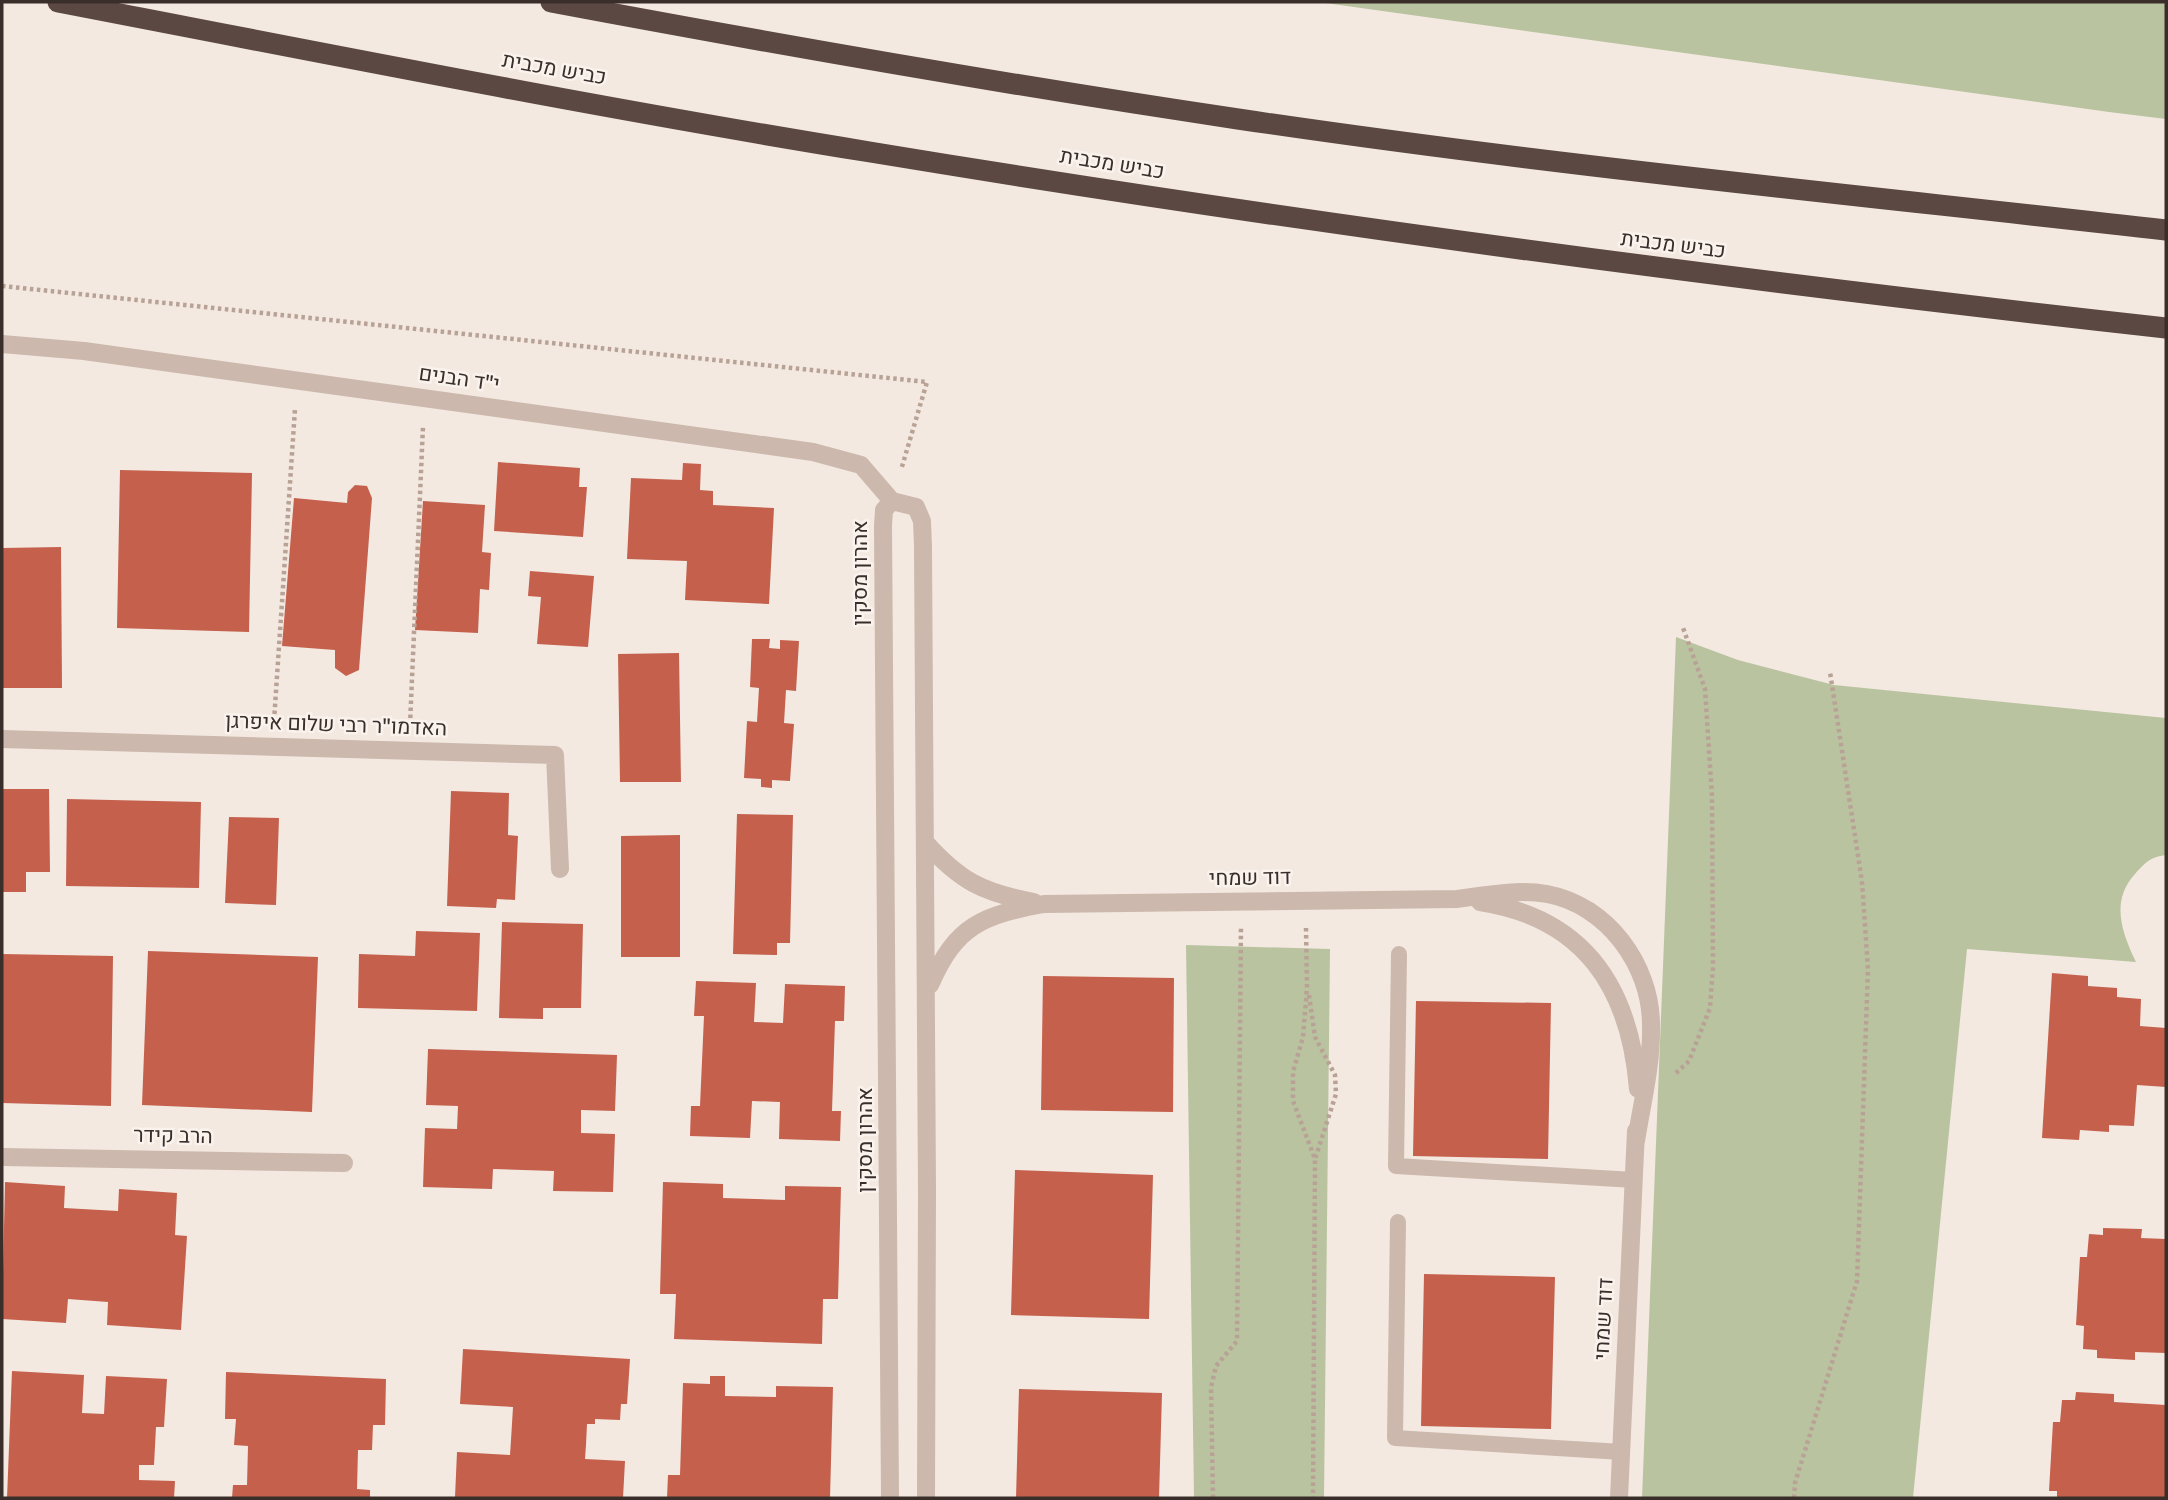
<svg xmlns="http://www.w3.org/2000/svg" width="2168" height="1500" font-family="Overpass,Heebo,sans-serif">
<rect width="100%" height="100%" fill="#f3e9e1"/>
<!-- green -->
<path fill="#bac3a0" d="M1318 2H2166V119L2109 112Z
M1676 637 1738 660 1834 685 2166 718V855C2150 857 2146 862 2135 874 2110 901 2122 933 2136 962L1967 949 1913 1498H1642Z
M1186 945 1330 949 1324 1498H1194Z"/>
<!-- building -->
<path fill="#c5604d" d="M498 462 580 468 579 487H587L583 537 494 531Z
M683 463 701 464 700 490 713 491V505L774 508 769 604 685 600 687 561 627 559 631 478 682 480Z
M120 470 252 473 249 632 117 628Z
M355 485 367 486 372 498 359 670 346 676 335 668V650L282 646 294 498 347 503 348 492Z
M423 501 485 505 482 552 491 553 489 590 480 589 478 633 415 630Z
M61 547 62 688H2V548Z
M530 571 594 576 588 647 537 644 541 597 528 596Z
M752 639H770L769 648 780 649V640L799 641 796 691 786 690 784 723 794 724 790 781 772 780V788L761 787V779L744 778 747 721 757 722 759 688 750 687Z
M679 653 681 782H620L618 654Z
M2 789H49L50 872H26V892H2Z
M451 791 509 793 508 835 518 836 515 900 497 899 496 908 447 906Z
M67 799 201 802 199 888 66 886Z
M737 814 793 815 790 943H777V955L733 954Z
M229 817 279 818 276 905 225 903Z
M680 835V957H621V836Z
M502 922 583 924 581 1008H543V1019L499 1018Z
M416 931 480 933 477 1011 358 1008 359 954 415 956Z
M148 951 318 957 312 1112 142 1105Z
M2 954 113 956 111 1106 2 1103Z
M2052 973 2088 976V986L2117 988V997L2141 999 2140 1026 2166 1028V1087L2137 1085 2134 1126 2109 1125V1132L2080 1130 2079 1140 2042 1138Z
M1043 976 1174 978 1173 1112 1041 1110Z
M696 981 756 983 754 1022 783 1023 785 984 845 986 844 1021H835L832 1111H841L840 1141 779 1139 780 1102 752 1101 750 1138 690 1136 691 1106H700L704 1016H694Z
M1416 1001 1551 1003 1548 1159 1413 1156Z
M428 1049 617 1055 615 1111 581 1110V1133L615 1134 613 1192 553 1191 554 1171 493 1169 492 1189 423 1187 425 1128 457 1129 458 1106 426 1105Z
M1015 1170 1153 1175 1149 1319 1011 1315Z
M5 1182 65 1186 64 1208 118 1211 119 1189 177 1193 175 1235 187 1236 181 1330 107 1325 108 1302 68 1299 66 1323 2 1319Z
M663 1182 723 1184V1198L785 1200V1186L841 1187 838 1299H823L822 1344 674 1339 676 1294H660Z
M2103 1228 2142 1229 2141 1238 2166 1239V1353L2135 1352V1360L2097 1358V1350L2083 1349 2084 1326 2076 1325 2080 1257H2087L2089 1234 2103 1235Z
M1424 1274 1555 1277 1551 1429 1421 1426Z
M463 1349 630 1359 627 1404H621L620 1420 595 1419V1424H587L586 1445 585 1459 625 1461 623 1498 455 1497 457 1452 510 1455 511 1440 513 1407 460 1404Z
M12 1371 84 1375 82 1413 104 1414 106 1376 167 1379 164 1427H156L154 1465H139V1480L175 1481 174 1498H7Z
M226 1372 386 1379 385 1425H373L372 1450H358L357 1489 370 1490V1498H232L233 1485H247L248 1446 234 1445 236 1419H225Z
M710 1376H725V1396L776 1397V1386L833 1387 830 1498H667L668 1475H680L683 1383 710 1384Z
M1019 1389 1162 1393 1159 1498H1016Z
M2076 1392 2114 1394V1402L2166 1405V1498H2057V1491H2049L2053 1422H2060L2062 1400H2075Z"/>
<g fill="none" stroke-linecap="round" stroke-linejoin="round">
<!-- path -->
<path stroke="#b8a296" stroke-width="4.5" stroke-dasharray="3.5 3.5" stroke-linecap="butt" d="M2 286 927 382 901 470
M274 721 295 409
M410 725 423 426
M1306 928 1307 988 1303 1037 1293 1072V1101L1315 1159 1313 1498
M1309 995 1315 1037 1335 1075 1336 1094 1315 1159
M1676 1073 1689 1061 1710 1008 1713 967 1712 796 1705 689 1682 625
M1213 1498 1211 1387 1216 1366 1237 1341 1241 927
M1794 1498 1795 1483 1857 1281 1868 969 1862 882 1830 672"/>
<!-- lane -->
<path stroke="#ccb8ac" stroke-width="16" d="M1399 954 1396 1166 1634 1180
M1398 1222 1395 1438 1622 1452"/>
<!-- street -->
<path stroke="#ccb8ac" stroke-width="18" d="M2 344 84 351 813 452 861 465 892 501
M2 739 555 755 560 869
M925 842C960 881 983 893 1034 902
M1480 902C1585 918 1630 989 1638 1089
M930 985C956 925 983 915 1044 904L1457 899C1486 895 1518 889 1547 894 1607 905 1651 965 1651 1025 1652 1064 1642 1103 1636 1141
M2 1157 344 1163
M890 1498 883 526 884 510 892 501 916 507 922 521 923 546 927 1191 926 1498
M1619 1498 1636 1131"/>
<!-- highway -->
<path stroke="#5b4842" stroke-width="21" d="M58 2C328 54 598 108 870 152 1300 223 1733 280 2166 328
M551 2C780 45 1009 85 1238 119 1546 165 1857 195 2166 230"/>
</g>
<g text-anchor="middle" dominant-baseline="central" stroke-width="5" stroke-linejoin="round" paint-order="stroke">
<!-- street labels -->
<g font-size="21" fill="#3a2e2b" stroke="#faf3ed">
<text transform="translate(554 70) rotate(10)">כביש מכבית</text>
<text transform="translate(1112 165) rotate(9)">כביש מכבית</text>
<text transform="translate(1673 246) rotate(7)">כביש מכבית</text>
<text transform="translate(459 380) rotate(8)">י"ד הבנים</text>
<text transform="translate(861 573) rotate(-90)">אהרון מסקין</text>
<text transform="translate(336 726) rotate(2)">האדמו"ר רבי שלום איפרגן</text>
<text transform="translate(1250 879) rotate(-1)">דוד שמחי</text>
<text transform="translate(173 1137) rotate(1)">הרב קידר</text>
<text transform="translate(866 1140) rotate(-90)">אהרון מסקין</text>
<text transform="translate(1605 1319) rotate(-87)">דוד שמחי</text>
</g>
</g>
<!-- border -->
<rect width="2168" height="1500" fill="none" stroke="#3a2e2b" stroke-width="7"/>
</svg>
